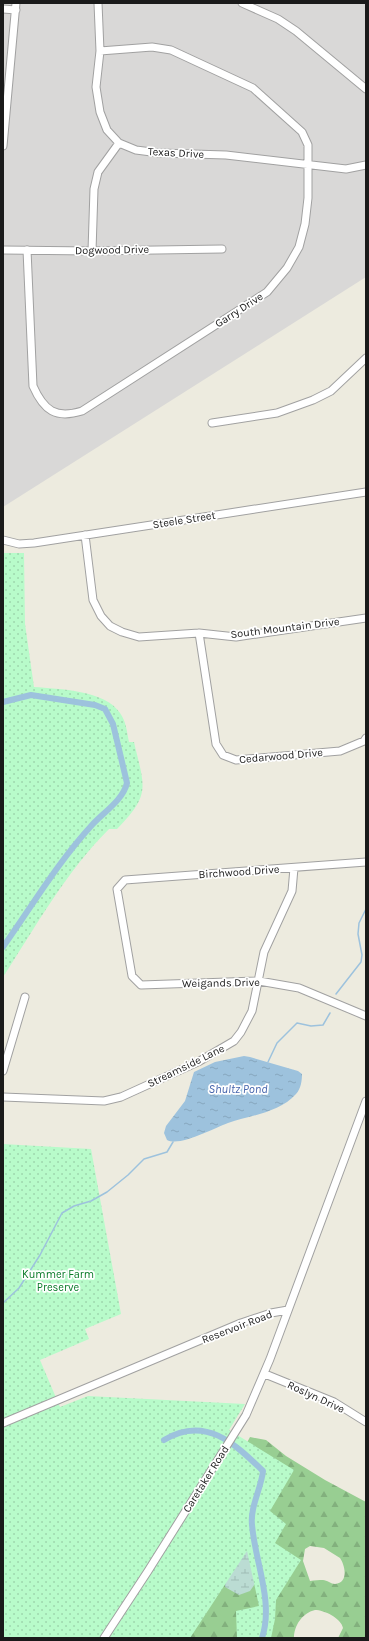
<svg xmlns="http://www.w3.org/2000/svg" width="369" height="1641" font-family="Karla,sans-serif">
<defs>
<pattern id="forest-firs" width="22" height="20" patternUnits="userSpaceOnUse"><rect width="22" height="20" fill="#98ce92"/><path d="M5 1l3.5 6h-7zM16 11l3.5 6h-7z" fill="#82b07d"/></pattern>
<pattern id="wetland-marsh" width="20" height="14" patternUnits="userSpaceOnUse"><rect width="20" height="14" fill="#bbdcd3"/><path d="M1 5h8M5 5V1M11 12h8M15 12V8" fill="none" stroke="#a0bcb5"/></pattern>
<pattern id="park-dots" width="8" height="8" patternUnits="userSpaceOnUse"><rect width="8" height="8" fill="#b8fbca"/><path d="M2 2h.1M6 6h.1" fill="none" stroke="#9ed7ad" stroke-width="1.8" stroke-linecap="round"/></pattern>
<pattern id="water-ripples" width="26" height="14" patternUnits="userSpaceOnUse"><rect width="26" height="14" fill="#9dc2dd"/><path d="M2 4q2-2 4 0t4 0M15 11q2-2 4 0t4 0" fill="none" stroke="#87a6bd"/></pattern>
</defs>
<rect width="100%" height="100%" fill="#edebdf"/>
<!-- residential -->
<path fill="#d9d8d7" d="M3 3H366V277L3 507Z"/>
<!-- forest -->
<path fill="url(#forest-firs)" fill-rule="evenodd" d="M250 1437 266 1440 286 1456 325 1480 366 1502V1638H338L343 1628C341 1618 324 1610 315 1610 302 1613 294 1626 294 1638H144ZM310 1546 324 1548 340 1558C345 1565 349 1583 335 1584 331 1584 327 1580 323 1580 319 1580 315 1580 310 1581L303 1561 305 1549Z"/>
<!-- wetland -->
<path fill="url(#wetland-marsh)" d="M245 1535 259 1578 250 1591 239 1595 225 1587V1580Z"/>
<!-- park -->
<path fill="url(#park-dots)" d="M3 553H24L25 624 34 687C59 689 105 690 120 713 126 721 127 732 129 742H134C144 786 152 794 117 829H109C66 872 36 926 3 977Z
M3 1144 91 1149 121 1314 85 1329 89 1339 40 1360 60 1407 88 1396 245 1404 229 1430 294 1470 270 1511 286 1524 275 1543 301 1560 276 1600 275 1619 271 1638H237L236 1611 259 1606 247 1551 190 1638H3Z"/>
<!-- water -->
<path fill="url(#water-ripples)" d="M244 1056 250 1057 298 1071 302 1074C302 1080 301 1089 296 1094 279 1113 251 1115 228 1123 214 1128 180 1147 167 1140L164 1133 166 1126 185 1101 194 1072 215 1062Z"/>
<g fill="none" stroke-linecap="round" stroke-linejoin="round">
<!-- stream -->
<path stroke="#9dc2dd" stroke-width="1.5" d="M336 994 361 962 362 955 358 934 359 923 366 909
M268 1062 277 1043 297 1023 311 1026 323 1025 330 1013
M3 1303 19 1288 40 1255 62 1213 74 1206 91 1201 107 1192 128 1175 144 1159 167 1152 173 1142"/>
<!-- canal -->
<path stroke="#9dc2dd" stroke-width="6" d="M3 702 31 695 95 705 105 709 113 724 127 783C123 800 104 812 92 825 58 862 32 906 3 947
M164 1440C205 1415 234 1443 263 1471 261 1489 250 1507 252 1525 255 1562 274 1602 262 1638"/>
<!-- minor casing -->
<g stroke="#a1a1a1" stroke-width="9">
<path id="minor" d="M98 3 100 51 96 87 100 112 107 130 119 143 136 150 159 153 226 155 346 169 366 165
M242 3 278 19 296 31 366 89
M3 9 16 10
M3 146 16 3
M3 250 92 251 222 249
M27 250 33 386C44 411 56 419 82 411L267 292 287 268 299 247 305 224 308 198V145L302 132 253 88 171 50 152 47 100 51
M92 251 94 189 98 172 119 143
M212 423 277 413 313 400 331 391 366 358
M85 535 93 600 101 616 110 626 122 632 139 637 199 633 236 637 366 618
M3 540 19 544 34 543 366 492
M199 633 216 744 223 755 236 760 340 751 364 741 366 738
M366 862 125 880 117 889 132 976 141 985 259 981 299 988 366 1016
M3 1071 25 997
M3 1097 104 1101 121 1097 198 1062 234 1041 241 1032 252 1011 264 952 292 891 294 868
M265 1374 334 1402 366 1422
M3 1423 241 1323 271 1313 288 1310
M104 1638 148 1571 246 1415 270 1359 366 1101"/>
</g>
<!-- minor -->
<use href="#minor" stroke="#fff" stroke-width="7"/>
</g>
<g text-anchor="middle" dominant-baseline="central" stroke-width="3.5" stroke-linejoin="round" paint-order="stroke">
<!-- street labels -->
<g font-size="11" fill="#1a1a1a" stroke="#fff">
<text transform="translate(176 153) rotate(3)">Texas Drive</text>
<text transform="translate(112 250) rotate(-1)">Dogwood Drive</text>
<text transform="translate(239 310) rotate(-33)">Garry Drive</text>
<text transform="translate(184 520) rotate(-9)">Steele Street</text>
<text transform="translate(285 628) rotate(-7)">South Mountain Drive</text>
<text transform="translate(281 756) rotate(-5)">Cedarwood Drive</text>
<text transform="translate(239 872) rotate(-4)">Birchwood Drive</text>
<text transform="translate(221 983) rotate(-1)">Weigands Drive</text>
<text transform="translate(186 1066) rotate(-26)">Streamside Lane</text>
<text transform="translate(237 1327) rotate(-21)">Reservoir Road</text>
<text transform="translate(316 1397) rotate(25)">Roslyn Drive</text>
<text transform="translate(206 1479) rotate(-58)">Caretaker Road</text>
</g>
<!-- park labels -->
<g font-size="11" fill="#077a27" stroke="#fff">
<text x="58" y="1274">Kummer Farm<tspan x="58" dy="13">Preserve</tspan></text>
</g>
<!-- water labels -->
<g font-size="12" font-style="italic" fill="#4564ac" stroke="#fff">
<text x="238" y="1089">Shultz Pond</text>
</g>
</g>
<!-- border -->
<rect width="369" height="1641" fill="none" stroke="#1a1a1a" stroke-width="8"/>
</svg>
